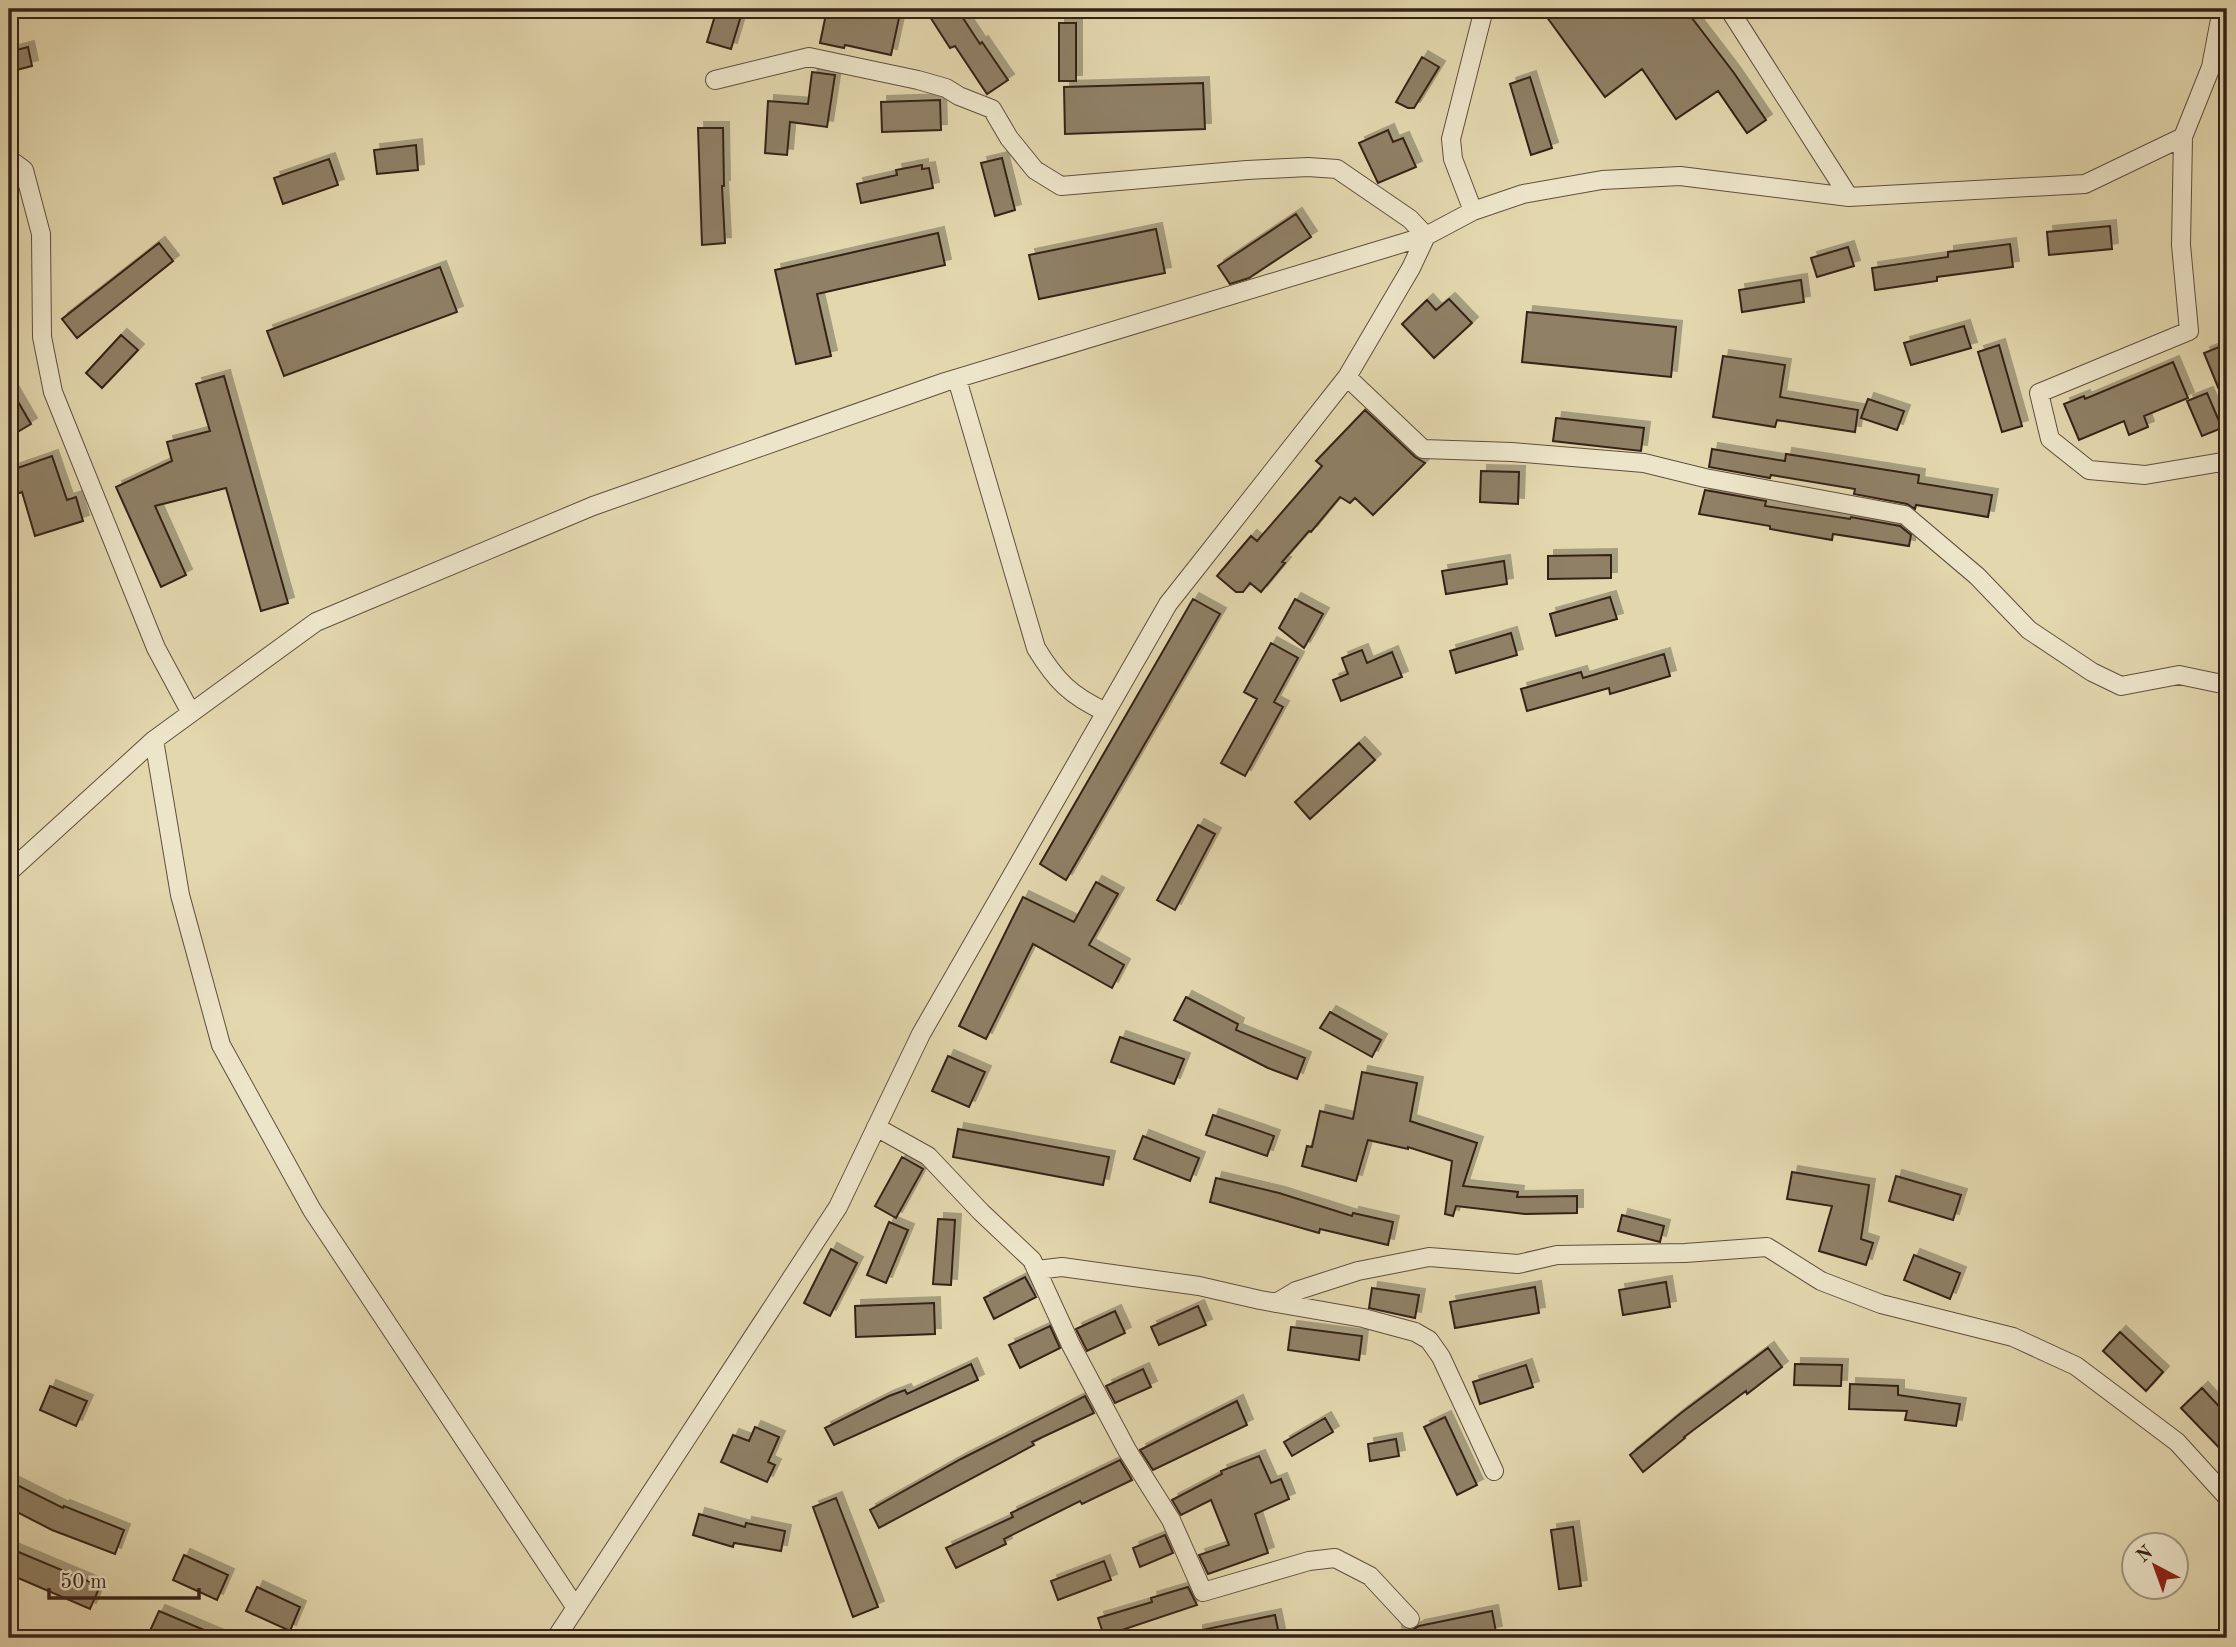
<svg xmlns="http://www.w3.org/2000/svg" width="2236" height="1647" font-family="'Old Standard TT',serif">
<defs>
<filter id="shadow"><feDropShadow dx="6" dy="-6" stdDeviation="0" flood-color="#0004"/></filter>
</defs>
<rect width="100%" height="100%" fill="#e3d7ae"/>
<filter id="stains"><feTurbulence type="fractalNoise" baseFrequency=".00286" numOctaves="4"/><feColorMatrix values="0 0 0 0 .2 0 0 0 0 .09 0 0 0 0 .02 0 0 0 .5 -.17"/></filter>
<radialGradient id="worn" r=".72"><stop offset=".6" stop-color="#630" stop-opacity="0"/><stop offset="1" stop-color="#630" stop-opacity=".3"/></radialGradient>
<!-- building -->
<path fill="#8f8066" stroke="#352218" stroke-width="2" filter="url(#shadow)" d="M717 9H743L731 49 707 42Z
M827 9H901L891 55 845 45 844 48 820 43Z
M925 9H957L980 44 982 42 1008 80 987 94 955 46 950 48Z
M1541 9H1685L1734 73 1766 120 1747 133 1718 91 1676 119 1642 69 1605 97Z
M1059 23H1076V81H1059Z
M28 47 32 66 9 72V52Z
M1422 57 1439 67 1414 108H1408L1396 102Z
M812 72 835 75 827 127 790 122 787 155 765 153 768 101 808 104Z
M1530 77 1552 148 1531 155 1510 84Z
M1203 83 1205 129 1065 134 1064 87Z
M940 100 941 130 882 132 881 102Z
M698 128H723L724 186H722L725 243 702 245Z
M1388 130 1393 142 1403 138 1416 167 1378 183 1359 143Z
M416 145 418 170 377 174 374 150Z
M1002 158 1015 210 995 216 981 163Z
M329 159 338 185 283 204 274 178Z
M922 165V169L929 168 933 188 861 203 857 184 897 175 896 170Z
M1296 214 1311 237 1249 278 1230 284 1218 266Z
M2110 226 2112 249 2049 255 2047 232Z
M1156 229 1165 273 1039 299 1029 255Z
M938 233 945 265 817 294 831 356 796 364 775 270Z
M159 243 173 261 77 338 62 319Z
M2010 244 2013 267 1937 277V281L1875 290 1872 268 1948 257V252Z
M1848 247 1854 266 1817 277 1811 258Z
M440 267 457 312 284 376 267 331Z
M1801 280 1804 302 1742 312 1739 290Z
M1449 299 1472 323 1434 358 1402 324 1427 300 1436 310Z
M1527 312 1676 327 1671 377 1522 362Z
M1964 326 1971 348 1911 365 1904 343Z
M121 335 138 350 102 388 86 373Z
M1999 345 2022 426 2002 432 1978 352Z
M2224 345 2227 354V409L2204 353Z
M1723 356 1785 365 1780 397 1858 410 1855 432 1777 420 1775 427 1713 417Z
M2173 362 2188 398 2144 416 2148 427 2129 435 2124 421 2079 440 2064 404 2084 396 2085 399Z
M224 376 288 603 261 611 226 488 155 506 186 575 161 587 116 487 172 461 167 442 210 431 196 384Z
M9 386 31 424 9 437Z
M2207 393 2222 428 2202 436 2187 401Z
M1868 399 1904 411 1897 430 1861 418Z
M1365 410 1415 457 1425 463 1373 515 1355 498 1350 503 1340 497 1311 532 1309 531 1282 562 1285 563 1261 592 1250 583 1243 592H1236L1217 576 1251 536 1257 541 1322 466 1316 461Z
M1556 418 1644 428 1641 451 1553 441Z
M1712 449 1785 461 1786 454 1919 475 1918 483 1992 495 1988 517 1916 505 1915 509 1907 504 1854 494 1855 489 1771 475 1770 478 1709 467Z
M52 456 67 500 76 497 83 521 35 536 22 492 9 497V471Z
M1481 471 1519 472 1518 504 1480 502Z
M1705 490 1766 501 1765 506 1850 519 1851 517 1900 526 1911 535 1909 546 1833 534 1832 540 1770 529V526L1699 514Z
M1611 555V578L1548 579V556Z
M1504 561 1507 584 1446 594 1442 571Z
M1610 597 1617 619 1556 636 1550 614Z
M1193 599 1220 614 1066 880 1040 864Z
M1295 599 1323 614 1304 648 1279 628Z
M1511 633 1517 655 1456 673 1450 651Z
M1271 643 1298 658 1274 702 1283 707 1245 776 1221 763 1257 699 1244 692Z
M1362 650 1367 663 1392 652 1402 677 1341 701 1333 680 1348 674 1342 658Z
M1664 654 1670 676 1610 694 1609 688 1527 711 1521 689 1581 672 1583 678Z
M1359 743 1375 760 1310 819 1295 802Z
M1198 825 1215 834 1175 910 1157 900Z
M1096 882 1118 894 1089 945 1124 965 1112 988 1033 944 986 1039 959 1026 1023 897 1074 922Z
M1186 997 1238 1024 1236 1030 1305 1058 1297 1079 1268 1068 1174 1020Z
M1330 1012 1381 1040 1372 1057 1320 1028Z
M1120 1037 1184 1059 1174 1084 1111 1062Z
M948 1056 985 1072 969 1107 932 1091Z
M1362 1072 1417 1083 1410 1121 1477 1143 1463 1186 1518 1192 1517 1197 1577 1196V1213L1525 1214 1456 1206 1453 1216 1445 1214 1452 1161 1408 1147V1149L1368 1140 1356 1181 1302 1166 1307 1146 1312 1147 1320 1111 1353 1119Z
M1213 1115 1274 1136 1267 1156 1206 1135Z
M958 1129 1109 1157 1103 1185 953 1157Z
M1143 1136 1199 1158 1190 1181 1134 1159Z
M902 1157 923 1169 896 1218 875 1206Z
M1792 1172 1869 1185 1861 1239 1873 1243 1866 1265 1819 1251 1832 1206 1787 1199Z
M1896 1176 1961 1195 1953 1220 1889 1201Z
M1216 1178 1279 1193 1352 1216 1353 1213 1393 1222 1388 1245 1320 1229 1319 1233 1210 1202Z
M1622 1215 1664 1226 1660 1242 1618 1231Z
M938 1219 955 1220 951 1285 933 1284Z
M889 1222 908 1230 886 1283 867 1275Z
M831 1249 857 1263 830 1316 804 1303Z
M1914 1255 1960 1273 1950 1299 1904 1280Z
M1025 1277 1036 1297 994 1319 984 1298Z
M1666 1282 1670 1307 1623 1315 1619 1290Z
M1535 1287 1539 1313 1455 1328 1450 1302Z
M1372 1288 1419 1295 1415 1318 1369 1308Z
M934 1303 935 1334 856 1337 855 1306Z
M1198 1306 1206 1325 1159 1345 1151 1327Z
M1115 1311 1125 1333 1087 1351 1076 1329Z
M1050 1326 1060 1348 1020 1368 1009 1345Z
M1291 1327 1362 1336 1359 1360 1288 1350Z
M2120 1332 2163 1372 2146 1391 2103 1351Z
M1768 1348 1782 1367 1747 1394 1746 1391 1684 1437 1685 1438 1643 1472 1630 1455 1681 1413Z
M971 1364 978 1380 834 1445 825 1428 889 1396 905 1390 907 1394Z
M1795 1364 1842 1365 1841 1386 1794 1385Z
M1526 1365 1533 1387 1480 1404 1473 1382Z
M1143 1369 1151 1387 1115 1403 1106 1386Z
M1850 1384 1898 1386V1395L1960 1404 1956 1426 1905 1420 1907 1411 1849 1409Z
M50 1386 87 1401 76 1426 40 1410Z
M2202 1388 2227 1415V1456L2181 1408Z
M1085 1396 1094 1413 1032 1442 1034 1445 879 1528 870 1510 961 1459Z
M1237 1401 1247 1425 1153 1470 1140 1450Z
M1445 1417 1477 1485 1457 1495 1424 1427Z
M1325 1418 1333 1432 1292 1456 1284 1442Z
M755 1427 779 1437 768 1462 775 1465 767 1482 721 1462 733 1435 749 1441Z
M1396 1439 1399 1456 1370 1461 1368 1444Z
M1259 1456 1271 1483 1281 1479 1289 1499 1255 1514 1268 1553 1208 1574 1199 1555 1229 1545 1211 1500 1181 1515 1172 1500 1222 1474 1221 1471Z
M1120 1460 1132 1480 1082 1504 1080 1501 1004 1539 1006 1544 956 1568 946 1548 1013 1517 1011 1513Z
M9 1481 63 1508 64 1506 124 1530 115 1554 52 1530 9 1508Z
M836 1498 878 1607 853 1617 813 1507Z
M699 1514 745 1527 746 1523 785 1531 781 1551 734 1543 733 1547 693 1535Z
M1573 1527 1581 1586 1559 1589 1551 1530Z
M1165 1535 1173 1553 1140 1567 1133 1548Z
M9 1548 100 1586 90 1609 9 1574Z
M184 1555 228 1575 217 1600 173 1580Z
M1104 1561 1111 1580 1058 1600 1051 1581Z
M257 1587 300 1607 290 1631 246 1611Z
M1188 1587 1197 1605 1104 1636 1098 1618 1152 1602 1151 1598Z
M159 1611 223 1638H161L149 1633Z
M1492 1611 1496 1632 1466 1638H1397L1396 1631 1412 1630 1419 1626Z
M1275 1615 1279 1634 1256 1638H1197V1631Z"/>
<g fill="none" stroke-linecap="round" stroke-linejoin="round">
<!-- minor casing -->
<g stroke="#604f3e" stroke-width="20">
<path id="minor" d="M1729 9 1849 197
M715 80 809 57 918 80 946 88 959 96 992 109 1009 138 1035 170 1061 186 1247 170 1308 167 1337 169 1410 219 1426 236
M2183 137 2181 245 2189 331 2039 393 2050 439 2089 470 2145 475 2222 462 2227 464
M9 159 24 170 41 234 42 337 53 392 156 648 191 713
M1473 211 1453 159 1451 139 1484 9
M1347 377 1423 449 1512 452 1644 463 1705 478 1905 515 1977 576 2029 630 2092 672 2121 686 2179 675 2227 685
M957 379 1036 648C1056 681 1071 696 1106 712
M154 740 180 895 221 1045 312 1210 576 1608
M9 872 154 740 316 622 593 506 945 382 1426 236 1473 211 1523 194 1602 180 1680 176 1849 197 2085 184 2183 137 2211 67 2222 9
M876 1127 928 1156 981 1212 1032 1260 1071 1345 1127 1450 1171 1520 1203 1592 1309 1561 1335 1558 1370 1576 1410 1619
M1037 1270 1062 1267 1199 1286 1260 1300 1363 1318 1415 1332 1429 1340 1441 1357 1494 1471
M1276 1303 1296 1291 1358 1271 1429 1257 1518 1264 1557 1255 1685 1253 1767 1247 1821 1281 1881 1304 2013 1337 2076 1366 2177 1442 2227 1497
M556 1638 838 1207 921 1034 1168 604 1347 377 1411 268 1426 236"/>
</g>
<!-- minor -->
<use href="#minor" stroke="#ede5ca" stroke-width="18"/>
</g>
<!-- margin -->
<rect width="2236" height="1647" fill="none" stroke="#e3d7ae" stroke-width="35"/>
<rect x="10" y="10" width="2215" height="1626" fill="none" stroke="#352218" stroke-width="3.5"/>
<rect x="18" y="18" width="2201" height="1612" fill="none" stroke="#352218" stroke-width="2"/>
<!-- north arrow -->
<g transform="translate(2155 1566) rotate(319)"><circle r="33" fill="#ede5ca" stroke="#a39783" stroke-width="2"/>
<path d="M0-5L12 26L0 18L-12 26Z" fill="#8f2418"/>
<text y="-10" font-size="19" font-weight="bold" text-anchor="middle" fill="#352218">N</text>
</g>
<!-- scale -->
<path d="M49 1588v10h150v-10" fill="none" stroke="#352218" stroke-width="3.5"/>
<text x="60" y="1588" font-size="21" fill="#352218" stroke="#ede5ca" stroke-width="5" paint-order="stroke">50 m</text>
<rect width="100%" height="100%" filter="url(#stains)"/>
<rect width="100%" height="100%" fill="url(#worn)"/>
</svg>
